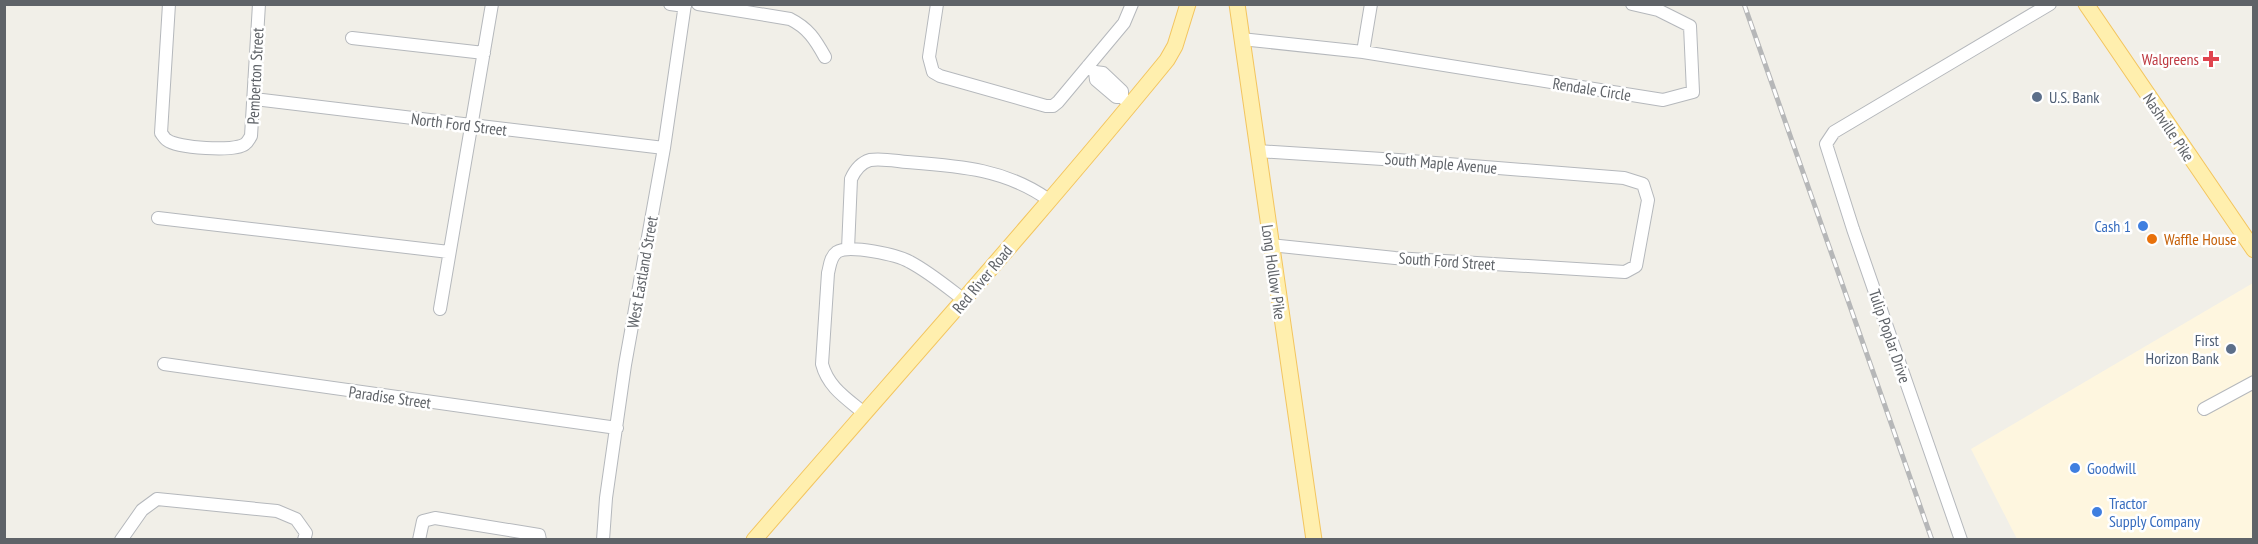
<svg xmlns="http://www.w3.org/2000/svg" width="2258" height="544" font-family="'PT Sans Narrow',sans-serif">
<rect width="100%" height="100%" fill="#f1efe8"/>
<!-- commercial -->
<path fill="#fef6df" d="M2253 283V539H2017L1971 449Z"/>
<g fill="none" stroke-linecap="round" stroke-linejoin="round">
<!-- minor casing -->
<g stroke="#b5b8bc" stroke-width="14">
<path id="minor" d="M169 4 161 133C162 134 165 139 167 140 177 148 235 152 245 144 248 142 249 139 251 136L259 4
M670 4 685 6
M698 4 790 19C808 28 815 39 825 57
M937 4 929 57 933 72 940 76 1046 106H1053L1058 102 1124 23 1132 4
M1371 4 1363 52 1663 100 1693 92 1690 26 1658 10 1632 4
M352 38 484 53
M1241 39 1363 52
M1088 66 1095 72 1096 80 1116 97H1122L1131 105
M1095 72 1103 73 1122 91V97
M254 99 664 148
M1258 151 1398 160 1624 178 1643 184 1648 200 1636 266 1625 272 1395 258 1270 245
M158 218 449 252
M848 249 851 179C855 170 860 163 870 160 881 158 896 161 907 162 959 166 1006 169 1049 200
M440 309 492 4
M164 364 617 428
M2204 409 2254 382
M864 413C846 398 828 387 822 364L828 273C830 266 830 257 837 252 849 244 898 255 910 262 929 272 947 287 964 300
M121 540 142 510 157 499 277 511 296 519 306 533 304 540
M419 540 423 521 435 518 539 535 540 540
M603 540 606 498 625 365 664 148 685 4
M1961 540 1853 229 1826 144 1834 132 2050 4"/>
</g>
<!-- major casing -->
<g stroke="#f3c55f" stroke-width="17">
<path id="major" d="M1237 4 1314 540
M2086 4 2254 250
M754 540C892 380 1034 223 1167 60L1175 46 1188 4"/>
</g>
<!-- minor -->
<use href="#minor" stroke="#fff" stroke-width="12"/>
<!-- major -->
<use href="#major" stroke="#ffefae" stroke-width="15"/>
<!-- rail casing -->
<g stroke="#b6b7b8" stroke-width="5">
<path id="rail" d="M1744 4 1932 540"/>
</g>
<!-- rail -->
<use href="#rail" stroke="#fff" stroke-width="3" stroke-dasharray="9" stroke-linecap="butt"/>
</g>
<!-- markers -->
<path fill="#e0444e" stroke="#fff" stroke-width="2" d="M2208 50h6v6h6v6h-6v6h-6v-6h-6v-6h6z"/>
<g fill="#5c6f8a" stroke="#fff" stroke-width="2">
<circle cx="2037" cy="97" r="6"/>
<circle cx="2231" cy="349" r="6"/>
</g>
<g fill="#3f7fe0" stroke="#fff" stroke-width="2">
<circle cx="2143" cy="226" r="6"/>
<circle cx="2075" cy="468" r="6"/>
<circle cx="2097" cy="512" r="6"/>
</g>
<circle fill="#e8710a" stroke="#fff" stroke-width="2" cx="2152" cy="239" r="6"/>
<g text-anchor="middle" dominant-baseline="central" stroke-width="5" stroke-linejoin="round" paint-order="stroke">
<!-- health labels -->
<g font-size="16" fill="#be3a42" stroke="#fff" text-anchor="end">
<text x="2199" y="59">Walgreens</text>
</g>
<!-- street labels -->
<g font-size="16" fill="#5f6368" stroke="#fff">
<text transform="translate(255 76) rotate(-87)">Pemberton Street</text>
<text transform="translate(1592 89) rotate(9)">Rendale Circle</text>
<text transform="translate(459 124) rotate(7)">North Ford Street</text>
<text transform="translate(2169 127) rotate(56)">Nashville Pike</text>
<text transform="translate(1441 163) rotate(5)">South Maple Avenue</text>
<text transform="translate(1447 261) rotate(4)">South Ford Street</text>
<text transform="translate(642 272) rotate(-80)">West Eastland Street</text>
<text transform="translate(1274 272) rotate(82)">Long Hollow Pike</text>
<text transform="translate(982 279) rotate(-50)">Red River Road</text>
<text transform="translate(1890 336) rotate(71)">Tulip Poplar Drive</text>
<text transform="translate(390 397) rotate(8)">Paradise Street</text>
</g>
<!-- service labels -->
<g font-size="16" fill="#4e5e75" stroke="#fff" text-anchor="start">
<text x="2049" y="97">U.S. Bank</text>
<text x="2219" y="340" text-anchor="end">First<tspan x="2219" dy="18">Horizon Bank</tspan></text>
</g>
<!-- shop labels -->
<g font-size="16" fill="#366cbe" stroke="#fff" text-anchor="start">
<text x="2131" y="226" text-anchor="end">Cash 1</text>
<text x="2087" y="468">Goodwill</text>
<text x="2109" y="503">Tractor<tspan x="2109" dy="18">Supply Company</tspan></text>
</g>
<!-- food labels -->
<g font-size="16" fill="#c56008" stroke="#fff" text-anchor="start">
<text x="2164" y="239">Waffle House</text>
</g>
</g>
<!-- border -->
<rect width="2258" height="544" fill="none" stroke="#5f6368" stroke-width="12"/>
</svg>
